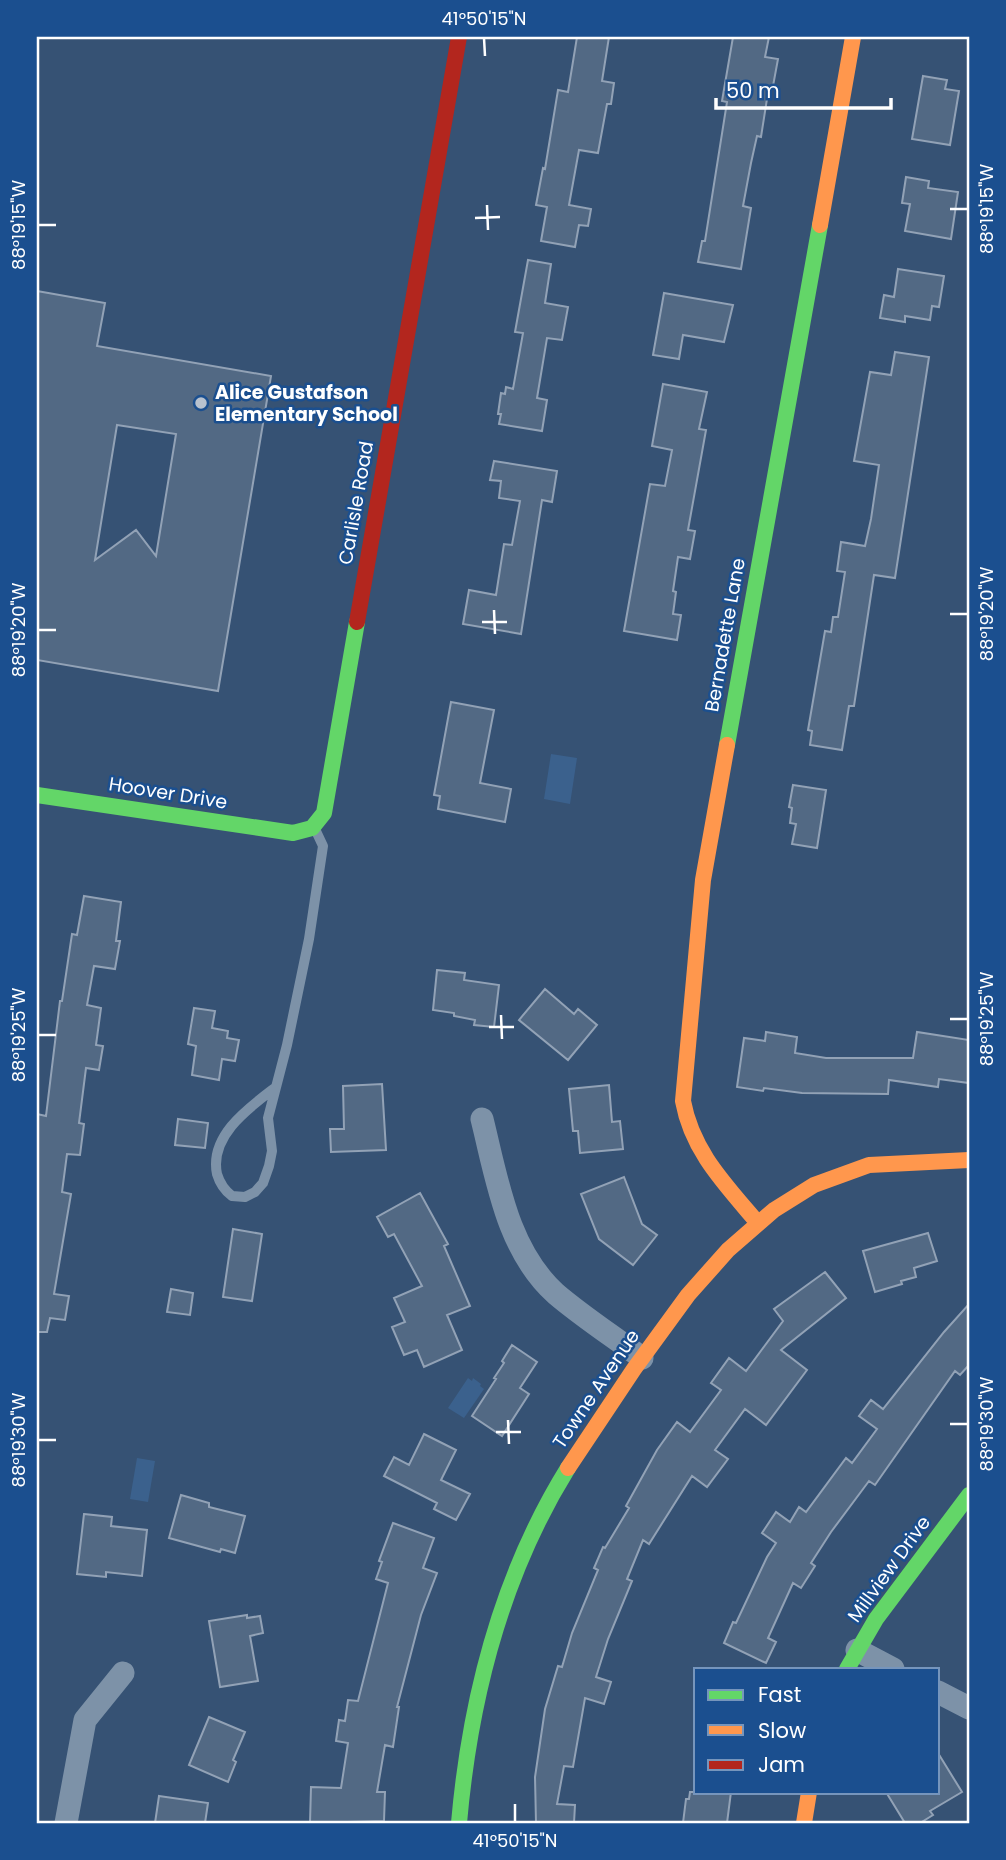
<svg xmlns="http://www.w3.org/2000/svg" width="1006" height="1860" font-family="Poppins,sans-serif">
<rect width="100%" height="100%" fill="#365274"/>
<!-- water -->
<path fill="#3b618d" d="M551 754 577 758 570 804 544 799Z
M468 1378 472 1381 473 1378 481 1384 480 1386 484 1389 464 1418 448 1408Z
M137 1458 155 1461 148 1502 130 1499Z"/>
<!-- building -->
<path fill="#526984" stroke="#92a2b6" stroke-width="2" fill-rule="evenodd" d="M577 37H609L602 81 614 83 611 104H607L598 153 579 150 569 205 591 209 588 226 579 225 575 247 541 241 547 207 536 205 543 168 545 169 558 90 568 92Z
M733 37H769L765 57 778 59 773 86H769L761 137 757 136 751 163 743 206 751 208 741 269 698 262 702 241H705L727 102 722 101Z
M923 76 947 80 945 89 959 91 950 145 912 139Z
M906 177 929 181 928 188 958 192 951 239 905 231 910 204 902 203Z
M528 260 551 264 545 303 568 307 562 340 547 338 537 398 547 400 542 431 499 424 501 414H498L501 393 505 394 506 387 513 389 523 333 515 332Z
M898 269 944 276 939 307 932 306 930 320 905 316V322L880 318 884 295 894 297Z
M37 291 105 303 97 346 271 376 218 691 37 660ZM117 425 176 434 156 556 136 530 95 560Z
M664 293 733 305 724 342 683 335 679 359 653 355Z
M895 352 929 357 895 578 874 575 854 706H849L842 750 810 745 812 731 808 730 825 631 831 632 833 617H838L845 572 837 571 841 542 865 546 871 519 879 465 854 461 870 372 891 375Z
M663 384 707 392 699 429 706 430 688 530 695 531 690 559 678 557 673 591 676 592 673 614 681 615 677 640 624 631 650 484 665 486 672 450 652 446Z
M494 461 557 471 552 502 542 500 521 634 463 624 469 590 496 595 504 544 512 545 520 501 499 498 501 481 490 480Z
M451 702 494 710 480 783 511 789 505 822 438 809 440 796 434 795Z
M793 785 826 790 817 848 792 844 796 824 790 823 792 808 789 807Z
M84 896 121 902 116 941H120L115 969 94 966 87 1005 101 1008 96 1045 103 1046 99 1070 86 1068 79 1123 84 1124 80 1155 67 1154 62 1192 71 1194 54 1294 69 1296 65 1320 50 1318 47 1332H37V1114L46 1116 60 1001H62L72 934 77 935Z
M437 970 465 973 464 980 499 985 494 1027 474 1025 475 1020 454 1016V1013L433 1010Z
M545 989 574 1014 578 1009 597 1025 568 1060 519 1020Z
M194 1008 215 1011 212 1028 228 1031 227 1038 239 1040 235 1061 222 1059 219 1080 192 1075 196 1046 188 1044Z
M766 1032 797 1037 795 1053 826 1058H913L917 1032 969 1040V1083L939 1079 938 1087 889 1080 888 1094 802 1093 764 1088 763 1091 737 1087 744 1038 765 1041Z
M382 1084 386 1150 331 1152 330 1129H344L343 1086Z
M609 1085 612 1122 620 1121 623 1149 580 1153 578 1131H573L569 1089Z
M178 1119 208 1123 205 1148 175 1145Z
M624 1177 642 1224 657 1235 633 1265 599 1239 581 1194Z
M420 1193 448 1244 444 1246 470 1306 447 1315 462 1350 424 1367 417 1350 404 1355 392 1327 405 1322 394 1298 422 1286 394 1234 388 1237 377 1217Z
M233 1229 262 1234 252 1301 223 1297Z
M928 1233 937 1261 914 1268 916 1277 901 1281 902 1284 875 1292 863 1251Z
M825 1272 846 1298 781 1350 807 1370 766 1425 745 1409 715 1450 728 1459 707 1487 692 1476 649 1544 643 1540 627 1579 632 1581 608 1639 596 1677 611 1682 604 1704 585 1698 573 1767 564 1766 557 1804 575 1805 574 1823H536L535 1777 545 1709 558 1666 562 1667 572 1633 598 1570 594 1568 603 1547 605 1548 629 1508 626 1506 657 1450 677 1422 690 1432 721 1390 711 1383 729 1358 746 1371 783 1321 774 1309Z
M171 1289 193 1293 190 1315 167 1312Z
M969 1304V1365L960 1375 955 1371 875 1485 869 1481 831 1532 811 1563 815 1566 801 1588 793 1583 768 1638 776 1642 766 1663 724 1643 733 1622 736 1623 767 1557 776 1543 762 1533 776 1512 790 1522 799 1507 806 1512 846 1458 852 1463 877 1429 859 1416 871 1400 883 1409 944 1332Z
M512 1345 537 1362 520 1388 529 1394 502 1436 472 1416 496 1379 494 1378 504 1363 502 1361Z
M424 1434 456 1450 441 1480 470 1494 456 1520 434 1509 437 1503 384 1476 394 1457 409 1465Z
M181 1495 209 1503V1507L245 1516 235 1553 221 1549 220 1552 169 1538Z
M84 1514 112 1517 111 1526 147 1530 142 1576 106 1572V1577L77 1574Z
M393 1523 434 1538 423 1568 437 1573 421 1615 397 1707H399L393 1747 385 1745 377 1792H385L384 1821 310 1823 311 1787 341 1788 348 1743 336 1741 339 1720 345 1721 348 1700 358 1701 388 1583 376 1579 382 1562 379 1561Z
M247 1615V1618L260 1616 263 1633 250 1636 258 1681 220 1687 209 1621Z
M209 1717 245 1732 233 1760 236 1762 228 1782 189 1765Z
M938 1753 962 1792 930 1811 933 1815 920 1823H905L886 1792H938Z
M690 1792H731L727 1823H683L686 1799H689Z
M159 1796 208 1803 205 1823H155Z"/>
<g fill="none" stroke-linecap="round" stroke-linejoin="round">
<!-- lane -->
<path stroke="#7d92a8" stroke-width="10" d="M276 1087C250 1107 209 1135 217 1174 220 1184 224 1190 232 1196L245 1197 255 1192 263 1183 269 1166 272 1151 268 1118 287 1045 309 939 323 846 316 831"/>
<!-- street -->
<path stroke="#7d92a8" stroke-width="23" d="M482 1119C497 1179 507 1250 556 1294 583 1317 614 1337 642 1358
M857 1650 893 1669
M938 1692 969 1708
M66 1823 85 1720 123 1673"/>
<!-- fast -->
<path stroke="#63d668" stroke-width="16" d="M727 745 820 225
M37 795 293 833 312 828 324 813 357 622
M847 1669 876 1619 969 1495
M459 1823C470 1698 501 1576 568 1468"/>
<!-- slow -->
<path stroke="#ff974d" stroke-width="16" d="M820 225 853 37
M727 745 703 880 683 1101C692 1151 725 1184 757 1222
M568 1468 634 1369 688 1295 728 1250 774 1210 814 1185 869 1165 969 1160
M804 1823 809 1792"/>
<!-- jam -->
<path stroke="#b3261e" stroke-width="16" d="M357 622 459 37"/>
</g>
<!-- ticks -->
<path fill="none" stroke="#fff" stroke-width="2.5" d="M484 38 485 56M487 205 488 230M950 209H968M475 218 500 217M38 225H56M494 610 495 634M950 614H968M482 622H507M38 630H56M501 1015 502 1039M950 1019H968M489 1027H514M38 1035H56M508 1420 509 1444M950 1424H968M496 1432H521M38 1440H56M515 1804V1822"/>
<!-- markers -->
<circle fill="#b9c2ce" stroke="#1b4f8f" stroke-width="2.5" cx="201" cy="403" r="7"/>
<g text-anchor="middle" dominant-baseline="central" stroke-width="5" stroke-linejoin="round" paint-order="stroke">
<!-- poi labels -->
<g font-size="19" font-weight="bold" fill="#fff" stroke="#1b4f8f" text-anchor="start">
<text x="215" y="392">Alice Gustafson<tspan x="215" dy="22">Elementary School</tspan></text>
</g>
<!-- street labels -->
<g font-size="19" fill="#fff" stroke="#1b4f8f">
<text transform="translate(356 503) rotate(-80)">Carlisle Road</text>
<text transform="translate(725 635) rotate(-80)">Bernadette Lane</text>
<text transform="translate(168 793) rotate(9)">Hoover Drive</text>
<text transform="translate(596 1389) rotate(-56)">Towne Avenue</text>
<text transform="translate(889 1569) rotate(-54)">Millview Drive</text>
</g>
</g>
<!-- border -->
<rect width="1006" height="1860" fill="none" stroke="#1b4f8f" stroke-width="77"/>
<!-- legend -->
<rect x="694" y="1668" width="245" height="126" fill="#1b4f8f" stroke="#7695bc" stroke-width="2"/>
<rect x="708" y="1690" width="35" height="10" fill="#63d668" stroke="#7695bc" stroke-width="2"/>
<text x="758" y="1702" font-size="21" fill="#ffffff">Fast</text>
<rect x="708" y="1725" width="35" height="10" fill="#ff974d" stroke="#7695bc" stroke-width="2"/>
<text x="758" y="1738" font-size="21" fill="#ffffff">Slow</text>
<rect x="708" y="1760" width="35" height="10" fill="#b3261e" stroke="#7695bc" stroke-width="2"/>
<text x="758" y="1772" font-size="21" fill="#ffffff">Jam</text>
<!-- scale -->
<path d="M716 98v10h175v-10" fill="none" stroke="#ffffff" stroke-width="3.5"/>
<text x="726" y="98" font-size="21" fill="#ffffff" stroke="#1b4f8f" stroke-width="5" paint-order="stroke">50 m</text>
<rect x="38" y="38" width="930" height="1784" fill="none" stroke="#fff" stroke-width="2.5"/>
<g font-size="18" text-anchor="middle" fill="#fff">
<text x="484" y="25">41°50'15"N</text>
<text transform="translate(987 209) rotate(-90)" y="6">88°19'15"W</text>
<text transform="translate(19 225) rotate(-90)" y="6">88°19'15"W</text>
<text transform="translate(987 614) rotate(-90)" y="6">88°19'20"W</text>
<text transform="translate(19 630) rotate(-90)" y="6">88°19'20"W</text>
<text transform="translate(987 1019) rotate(-90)" y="6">88°19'25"W</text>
<text transform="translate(19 1035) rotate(-90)" y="6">88°19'25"W</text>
<text transform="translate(987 1424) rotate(-90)" y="6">88°19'30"W</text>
<text transform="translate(19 1440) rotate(-90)" y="6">88°19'30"W</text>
<text x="515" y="1847">41°50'15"N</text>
</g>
</svg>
